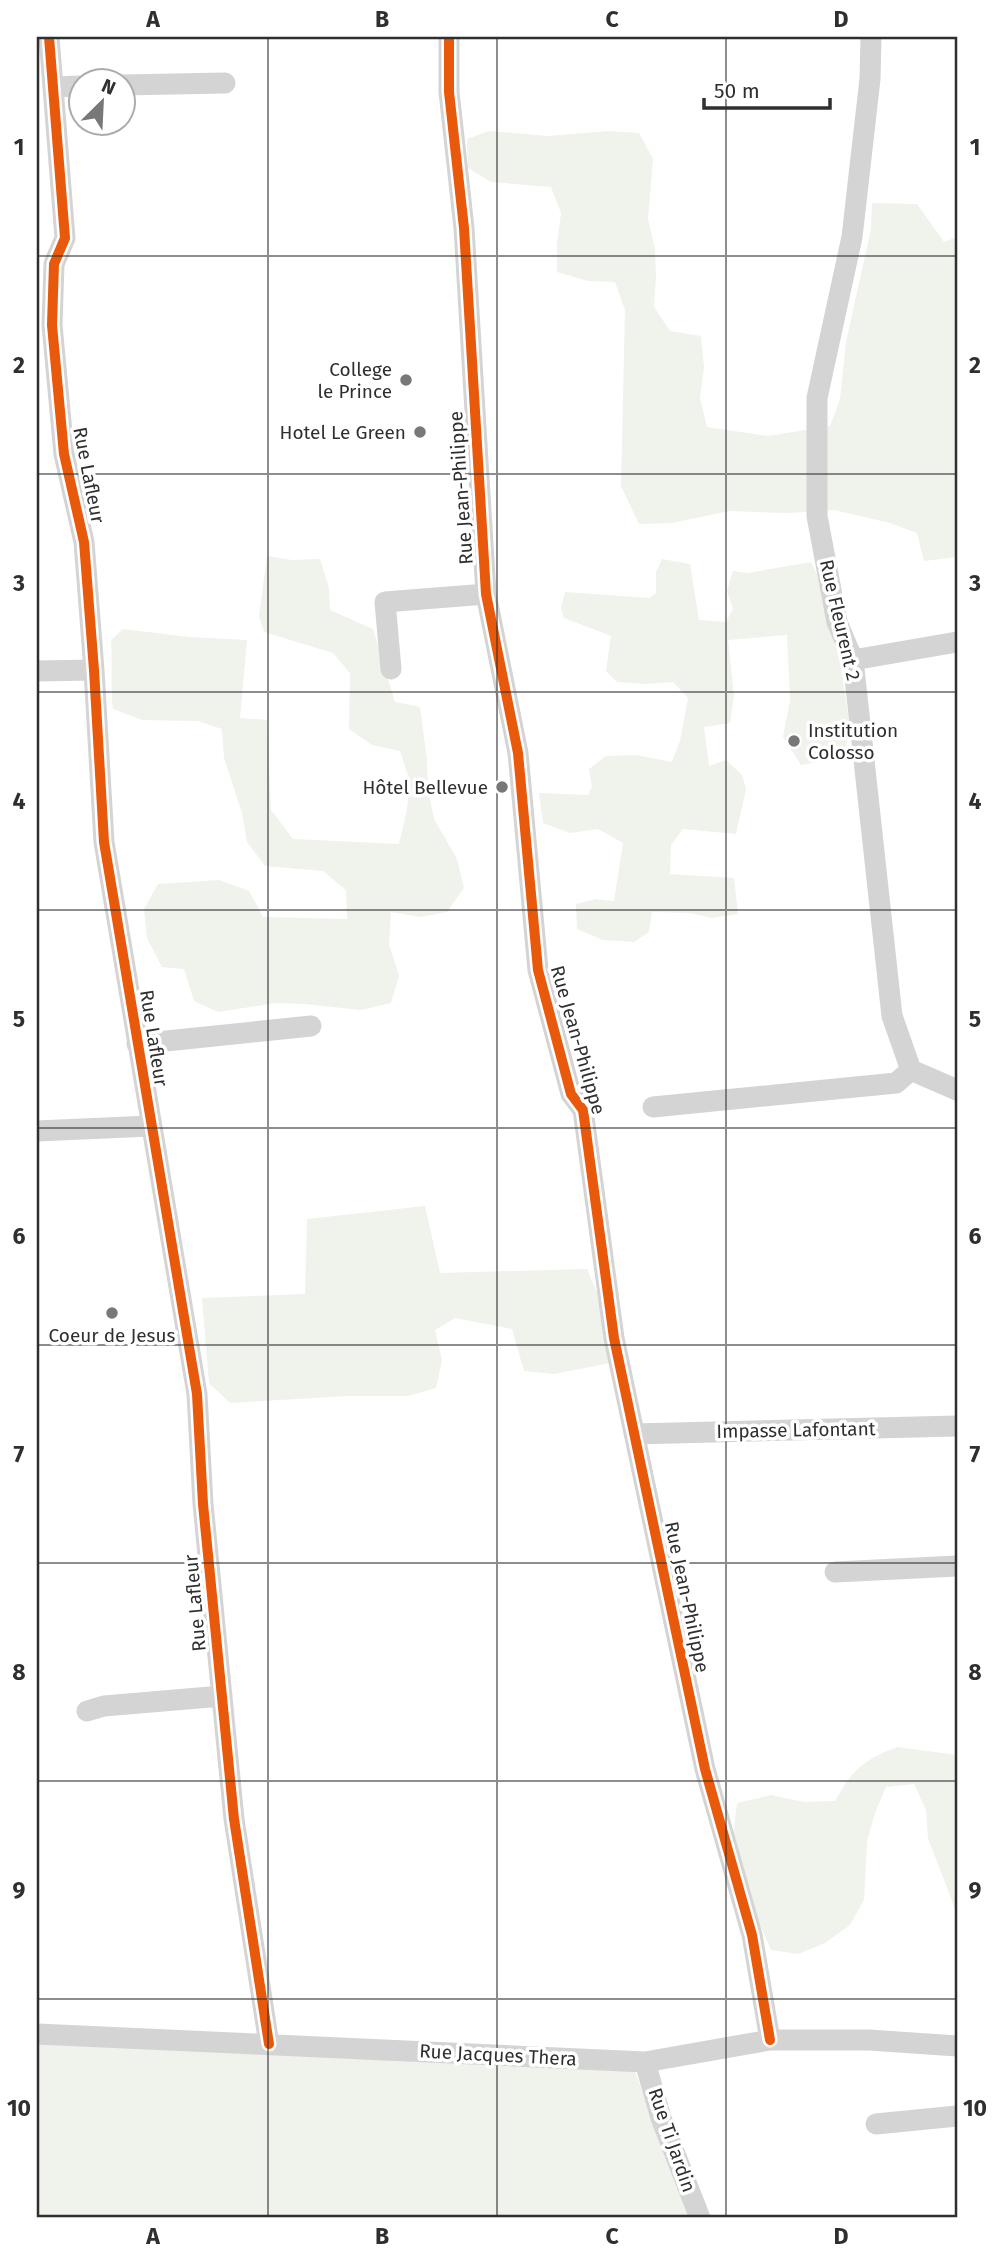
<svg xmlns="http://www.w3.org/2000/svg" width="994" height="2255" font-family="'Fira Sans',sans-serif">
<rect width="100%" height="100%" fill="#fff"/>
<!-- green -->
<path fill="#f0f2ec" d="M489 131 548 136 609 131 639 133 653 159 648 219 655 249 656 277 654 307 670 331 701 336 704 367 700 398 707 427 768 436 830 426 840 399 846 342 871 229 872 203 917 204 944 242 957 237V557L924 561 917 533 890 523 834 510 787 513 729 511 672 523 639 524 621 486 625 310 615 282 588 281 557 272V244L561 213 551 187 491 182 468 168 467 139Z
M267 556 292 560 320 559 329 588 330 610 373 629 395 702 420 707 427 760 428 790 434 819 457 859 464 888 447 912 420 917 391 912 389 944 399 976 391 1003 361 1010 305 1004 276 1003 218 1012 194 1001 184 969 162 967 147 938 144 909 158 884 219 880 249 891 263 917 347 919 346 890 323 871 265 866 247 842 242 813 224 758 222 729 198 721 142 720 113 709C110 686 113 663 111 640L123 629 189 637 247 640 240 718 267 720 271 810 293 839 399 844 407 809 410 782 400 751 372 745 349 729 350 673 333 653 264 632 259 616Z
M662 559 690 564 699 620 726 622 733 609 727 591 733 571 748 573 811 562 828 597 839 653 850 728 844 757 801 765 783 737 790 700 787 635 728 640 734 696 730 723 704 727 709 766 726 760 742 775 746 789 736 834 683 829 671 845 670 874 734 878 738 914 712 918 690 913 652 912 649 932 634 942 603 940 577 929 576 904 596 899 614 901 623 843 598 829 570 833 543 823 539 793 588 795 592 787 589 769 606 756 636 755 672 762 680 741 688 698 673 682 646 684 617 682 606 671 611 636 564 618 561 607 565 592 649 598 656 593V572Z
M425 1206 440 1273 587 1269 604 1309 610 1363 554 1374 524 1371 512 1329 455 1318 435 1330 442 1360 436 1388 408 1396H347L230 1403 209 1383 202 1298 305 1294 307 1219Z
M897 1747 957 1755V1914L928 1838 926 1810 914 1784 886 1787 875 1813 867 1841 864 1900 850 1925 825 1943 798 1954 771 1950 753 1909 733 1837 737 1803 771 1795 804 1802 835 1801C853 1769 862 1761 897 1747Z
M37 2041 632 2064 690 2218H37Z"/>
<g fill="none" stroke-linecap="round" stroke-linejoin="round">
<!-- minor -->
<path stroke="#d4d4d4" stroke-width="21" d="M49 37 65 238 54 264 52 325 64 454 84 542 94 670 104 842 197 1394 203 1504 234 1819 269 2044
M449 37V92L464 228 486 594 518 753 538 970 571 1094 583 1110 614 1338 705 1769 752 1935 770 2040
M871 37 870 79 852 237 817 398V516L837 622 853 660 892 1016 911 1070 957 1090
M122 85 225 83
M53 87 80 86
M853 660 957 642
M391 669 385 602 486 594
M37 671 94 670
M137 1044 311 1026
M653 1107 896 1083 911 1070
M37 1131 150 1126
M634 1434 957 1426
M835 1572 957 1566
M87 1711 104 1706 222 1696
M37 2034 645 2062 770 2040H869L957 2046
M645 2062 661 2118 700 2218
M876 2124 957 2116"/>
<!-- cycleway casing -->
<g stroke="#fff" stroke-width="15">
<path id="cycleway" d="M49 37 65 238 54 264 52 325 64 454 84 542 94 670 104 842 197 1394 203 1504 234 1819 269 2044
M449 37V92L464 228 486 594 518 753 538 970 571 1094 583 1110 614 1338 705 1769 752 1935 770 2040"/>
</g>
<!-- cycleway -->
<use href="#cycleway" stroke="#e8590c" stroke-width="10"/>
</g>
<!-- grid -->
<path fill="none" stroke="#2f2f2f" stroke-width="2" stroke-opacity="0.55" d="M268 37V2218M497 37V2218M726 37V2218M37 256H957M37 474H957M37 692H957M37 910H957M37 1128H957M37 1345H957M37 1563H957M37 1781H957M37 1999H957"/>
<!-- markers -->
<g fill="#787878" stroke="#fff" stroke-width="2.5">
<circle cx="406" cy="380" r="7"/>
<circle cx="420" cy="432" r="7"/>
<circle cx="794" cy="741" r="7"/>
<circle cx="502" cy="787" r="7"/>
<circle cx="112" cy="1313" r="7"/>
</g>
<g text-anchor="middle" dominant-baseline="central" stroke-width="7" stroke-linejoin="round" paint-order="stroke">
<!-- poi labels -->
<g font-size="19" fill="#2f2f2f" stroke="#fff" text-anchor="end">
<text x="392" y="369">College<tspan x="392" dy="22">le Prince</tspan></text>
<text x="406" y="432">Hotel Le Green</text>
<text x="808" y="730" text-anchor="start">Institution<tspan x="808" dy="22">Colosso</tspan></text>
<text x="488" y="787">Hôtel Bellevue</text>
<text x="112" y="1335" text-anchor="middle">Coeur de Jesus</text>
</g>
<!-- street labels -->
<g font-size="19" fill="#2f2f2f" stroke="#fff">
<text transform="translate(89 475) rotate(79)">Rue Lafleur</text>
<text transform="translate(461 488) rotate(-94)">Rue Jean-Philippe</text>
<text transform="translate(840 620) rotate(77)">Rue Fleurent 2</text>
<text transform="translate(154 1038) rotate(81)">Rue Lafleur</text>
<text transform="translate(578 1040) rotate(74)">Rue Jean-Philippe</text>
<text transform="translate(796 1430) rotate(-1)">Impasse Lafontant</text>
<text transform="translate(687 1597) rotate(78)">Rue Jean-Philippe</text>
<text transform="translate(195 1603) rotate(-95)">Rue Lafleur</text>
<text transform="translate(498 2055) rotate(3)">Rue Jacques Thera</text>
<text transform="translate(672 2140) rotate(71)">Rue Ti Jardin</text>
</g>
</g>
<!-- border -->
<rect width="994" height="2255" fill="none" stroke="#ffffff" stroke-width="77"/>
<!-- north arrow -->
<g transform="translate(102 102) rotate(24)"><circle r="33" fill="#ffffff" stroke="#acacac" stroke-width="2"/>
<path d="M0-5L12 26L0 18L-12 26Z" fill="#787878"/>
<text y="-10" font-size="19" font-weight="bold" text-anchor="middle" fill="#2f2f2f">N</text>
</g>
<!-- scale -->
<path d="M704 98v10h126v-10" fill="none" stroke="#2f2f2f" stroke-width="3.5"/>
<text x="714" y="98" font-size="21" fill="#2f2f2f" stroke="#ffffff" stroke-width="5" paint-order="stroke">50 m</text>
<rect x="38" y="38" width="918" height="2178" fill="none" stroke="#2f2f2f" stroke-width="2.5"/>
<g font-size="23" text-anchor="middle" font-weight="bold" fill="#2f2f2f">
<text x="153" y="27">A</text>
<text x="382" y="27">B</text>
<text x="612" y="27">C</text>
<text x="841" y="27">D</text>
<text x="19" y="155">1</text>
<text x="975" y="155">1</text>
<text x="19" y="373">2</text>
<text x="975" y="373">2</text>
<text x="19" y="591">3</text>
<text x="975" y="591">3</text>
<text x="19" y="809">4</text>
<text x="975" y="809">4</text>
<text x="19" y="1027">5</text>
<text x="975" y="1027">5</text>
<text x="19" y="1244">6</text>
<text x="975" y="1244">6</text>
<text x="19" y="1462">7</text>
<text x="975" y="1462">7</text>
<text x="19" y="1680">8</text>
<text x="975" y="1680">8</text>
<text x="19" y="1898">9</text>
<text x="975" y="1898">9</text>
<text x="19" y="2116">10</text>
<text x="975" y="2116">10</text>
<text x="153" y="2244">A</text>
<text x="382" y="2244">B</text>
<text x="612" y="2244">C</text>
<text x="841" y="2244">D</text>
</g>
</svg>
